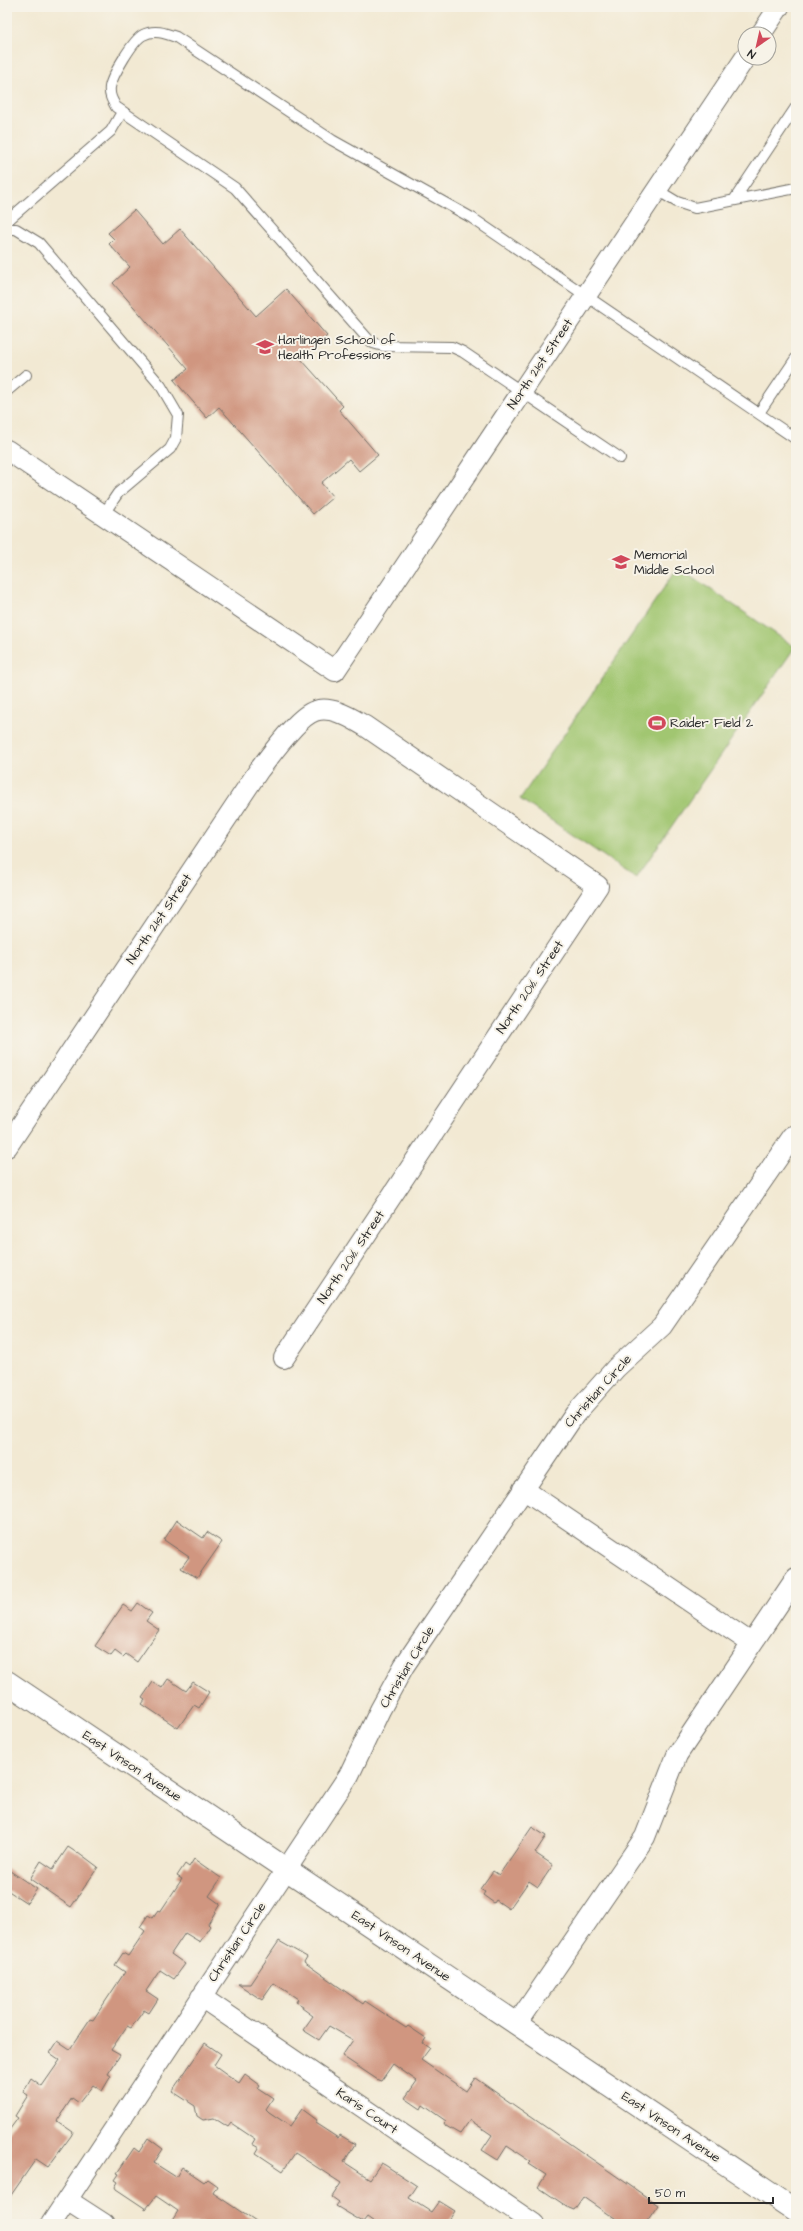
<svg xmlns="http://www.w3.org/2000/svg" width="803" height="2231" font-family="'Architects Daughter',sans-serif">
<rect width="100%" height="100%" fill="#f7f3e8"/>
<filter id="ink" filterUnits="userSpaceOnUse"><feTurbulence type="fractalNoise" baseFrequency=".025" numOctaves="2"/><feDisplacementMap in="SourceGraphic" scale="8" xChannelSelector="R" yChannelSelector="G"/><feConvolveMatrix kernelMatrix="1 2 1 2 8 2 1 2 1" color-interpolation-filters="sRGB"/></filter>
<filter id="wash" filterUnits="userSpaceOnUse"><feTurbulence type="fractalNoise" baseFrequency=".012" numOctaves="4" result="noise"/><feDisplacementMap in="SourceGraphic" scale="16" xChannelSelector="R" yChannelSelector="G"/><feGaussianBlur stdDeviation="0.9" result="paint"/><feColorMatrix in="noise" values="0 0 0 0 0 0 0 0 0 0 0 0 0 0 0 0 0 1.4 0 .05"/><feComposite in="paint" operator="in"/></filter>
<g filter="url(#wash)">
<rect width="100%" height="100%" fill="#f2e9d3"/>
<!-- green -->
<path fill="#a1c671" stroke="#66784e" d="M678 567 795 647 636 878 520 799Z"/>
<g id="blocks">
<!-- building -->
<path fill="#d09680" d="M134 210 163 244 180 229 256 316 286 289 327 336 301 359 343 406 339 410 378 455 359 471 349 459 321 483 333 497 313 514 219 407 207 418 174 380 188 369 113 283 130 267 109 244 114 239 108 233Z
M177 1520 203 1538 207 1532 222 1542 197 1578 181 1568 189 1557 164 1540Z
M138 1603 152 1613 146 1621 159 1630 137 1662 126 1654 123 1657 115 1651 111 1656 95 1646 123 1605 132 1611Z
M168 1679 186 1691 193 1682 209 1692 199 1708 194 1705 178 1728 142 1704 145 1700 142 1698 153 1682 162 1688Z
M532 1827 546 1836 535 1853 553 1865 538 1887 529 1881 509 1909 496 1900 494 1903 483 1895 485 1892 480 1889 493 1871 499 1875Z
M68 1847 77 1853 78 1852 98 1867 71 1907 30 1879 41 1861 53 1869Z
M194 1859 221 1878 209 1896 220 1904 208 1924 210 1926 200 1942 185 1933 171 1954 185 1964 174 1979 160 1970 146 1991 158 1999 149 2013 144 2010 131 2028 127 2026 111 2050 120 2055 108 2074 111 2076 102 2091 93 2085 79 2103 72 2098 57 2121 73 2132 71 2136 48 2167 36 2159 7 2201V2133L18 2118 15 2116 28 2095 23 2092 31 2078 42 2086 60 2060 50 2053 58 2041 70 2049 90 2019 93 2020 125 1972 115 1965 123 1953 128 1956 145 1931 140 1927 148 1915 153 1918 158 1911 160 1912 182 1879 177 1876 185 1864 189 1867Z
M7 1869 37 1889 27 1903 7 1890Z
M279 1941 307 1957 304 1962 363 2004 365 2001 406 2028 408 2026 426 2038 423 2043 430 2048 421 2060 466 2091 475 2078 658 2205 645 2224H622L583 2197 574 2210 569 2208 538 2187 546 2175 529 2164 531 2162 507 2146 498 2160 482 2150 492 2135 470 2120 460 2134 458 2133 446 2126 444 2123 446 2121 423 2105 421 2109 405 2098 417 2081 393 2064 381 2081 378 2080 342 2056 353 2040 329 2026 319 2040 303 2030 313 2016 302 2008 303 2006 296 2002 298 1999 274 1983 262 2000 238 1984H250Z
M205 2043 221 2054 214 2065 239 2083 245 2074 260 2085 258 2088 273 2098 266 2109 269 2112 290 2126 302 2109 317 2120 315 2123 338 2138 340 2135 355 2144 344 2162 370 2179 381 2163 385 2165 417 2186 409 2198 431 2212 439 2201 455 2211 447 2223 448 2224H377L367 2217 363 2222 336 2206 339 2202 332 2197 341 2183 295 2153 283 2171 256 2153 259 2148 252 2144 255 2139 231 2123 228 2127 214 2118 203 2120 197 2116 195 2106 172 2091Z
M148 2138 163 2149 154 2163 176 2177 182 2167 204 2182 207 2179 217 2186 213 2193 259 2224H170L178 2211 156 2196 146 2209 116 2189 115 2187 118 2182 115 2180 119 2174 117 2173 134 2148 139 2152Z"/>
</g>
</g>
<g filter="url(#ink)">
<use href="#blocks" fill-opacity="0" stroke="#716e66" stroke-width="1"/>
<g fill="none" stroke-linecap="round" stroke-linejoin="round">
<!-- service casing -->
<g stroke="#716e66" stroke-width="12">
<path id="service" d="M657 190 677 202 695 208 796 188
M734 200 796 107
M7 221 111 131 122 112
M7 229H16L39 243 161 386 178 415 176 438 170 449 118 493 103 515
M7 391 26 375
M759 413 796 358
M620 458 463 352 452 347 383 346 373 343 367 338 235 188 116 107C112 100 109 95 110 87 112 76 133 40 143 35 154 29 165 33 176 37L332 140 472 218 796 439"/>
</g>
<!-- minor casing -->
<g stroke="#716e66" stroke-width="22">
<path id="minor" d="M761 34 779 7
M7 450 335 671 745 58
M7 1147 259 770C271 755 298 716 315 711 331 705 351 718 365 726L598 886 284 1358
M523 1489 751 1643
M201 1997 534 2224
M517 2024 645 1837 677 1755 796 1578
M67 2200 104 2224
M51 2224 349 1775 380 1710 404 1666 575 1414 616 1368 662 1326 793 1136 796 1137"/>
</g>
<!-- tertiary casing -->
<g stroke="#716e66" stroke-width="24">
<path id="tertiary" d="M7 1682 796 2211"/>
</g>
<!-- service -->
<use href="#service" stroke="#fff" stroke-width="10"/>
<!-- minor -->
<use href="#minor" stroke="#fff" stroke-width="20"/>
<!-- tertiary -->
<use href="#tertiary" stroke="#fff" stroke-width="22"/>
</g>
</g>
<!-- icons -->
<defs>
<g id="school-bare" transform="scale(1.38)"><path d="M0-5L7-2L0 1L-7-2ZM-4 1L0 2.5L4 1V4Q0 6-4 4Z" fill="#d1495b" stroke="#f7f3e8" stroke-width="2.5" paint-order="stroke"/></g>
<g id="stadium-bare" transform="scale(1.38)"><path d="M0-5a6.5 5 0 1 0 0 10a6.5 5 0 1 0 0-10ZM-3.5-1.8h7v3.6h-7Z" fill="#d1495b" stroke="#f7f3e8" stroke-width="2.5" paint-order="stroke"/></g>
</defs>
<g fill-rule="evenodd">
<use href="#school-bare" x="265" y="347"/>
<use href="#school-bare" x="621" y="562"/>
<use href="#stadium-bare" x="657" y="723"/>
</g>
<g text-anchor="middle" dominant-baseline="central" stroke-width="4" stroke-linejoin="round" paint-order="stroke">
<!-- poi labels -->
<g font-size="13" fill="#2b2b2b" stroke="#f7f3e8" text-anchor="start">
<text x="278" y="340">Harlingen School of<tspan x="278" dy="15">Health Professions</tspan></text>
<text x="634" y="555">Memorial<tspan x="634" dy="15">Middle School</tspan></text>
<text x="670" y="723">Raider Field 2</text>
</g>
<!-- street labels -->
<g font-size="13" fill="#2b2b2b" stroke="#f7f3e8">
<text transform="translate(540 364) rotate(-56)">North 21st Street</text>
<text transform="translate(159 919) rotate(-56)">North 21st Street</text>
<text transform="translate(530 987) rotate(-56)">North 20½ Street</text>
<text transform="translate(351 1257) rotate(-56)">North 20½ Street</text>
<text transform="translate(598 1391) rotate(-48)">Christian Circle</text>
<text transform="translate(407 1667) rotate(-59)">Christian Circle</text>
<text transform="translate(132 1766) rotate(34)">East Vinson Avenue</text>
<text transform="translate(237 1942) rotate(-56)">Christian Circle</text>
<text transform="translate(401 1946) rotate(34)">East Vinson Avenue</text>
<text transform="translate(367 2111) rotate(34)">Karis Court</text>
<text transform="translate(671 2127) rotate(34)">East Vinson Avenue</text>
</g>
</g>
<!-- margin -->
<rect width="803" height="2231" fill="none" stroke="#f7f3e8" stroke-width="24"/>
<!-- north arrow -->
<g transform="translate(757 46) rotate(214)"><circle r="19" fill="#f7f3e8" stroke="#a5a39c"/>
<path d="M0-3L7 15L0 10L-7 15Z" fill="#d1495b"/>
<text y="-6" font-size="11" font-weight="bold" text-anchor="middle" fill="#2b2b2b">N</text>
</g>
<!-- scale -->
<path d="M649 2197v6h124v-6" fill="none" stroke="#2b2b2b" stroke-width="2"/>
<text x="655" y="2197" font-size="12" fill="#2b2b2b" stroke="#f7f3e8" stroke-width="3" paint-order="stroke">50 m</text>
</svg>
